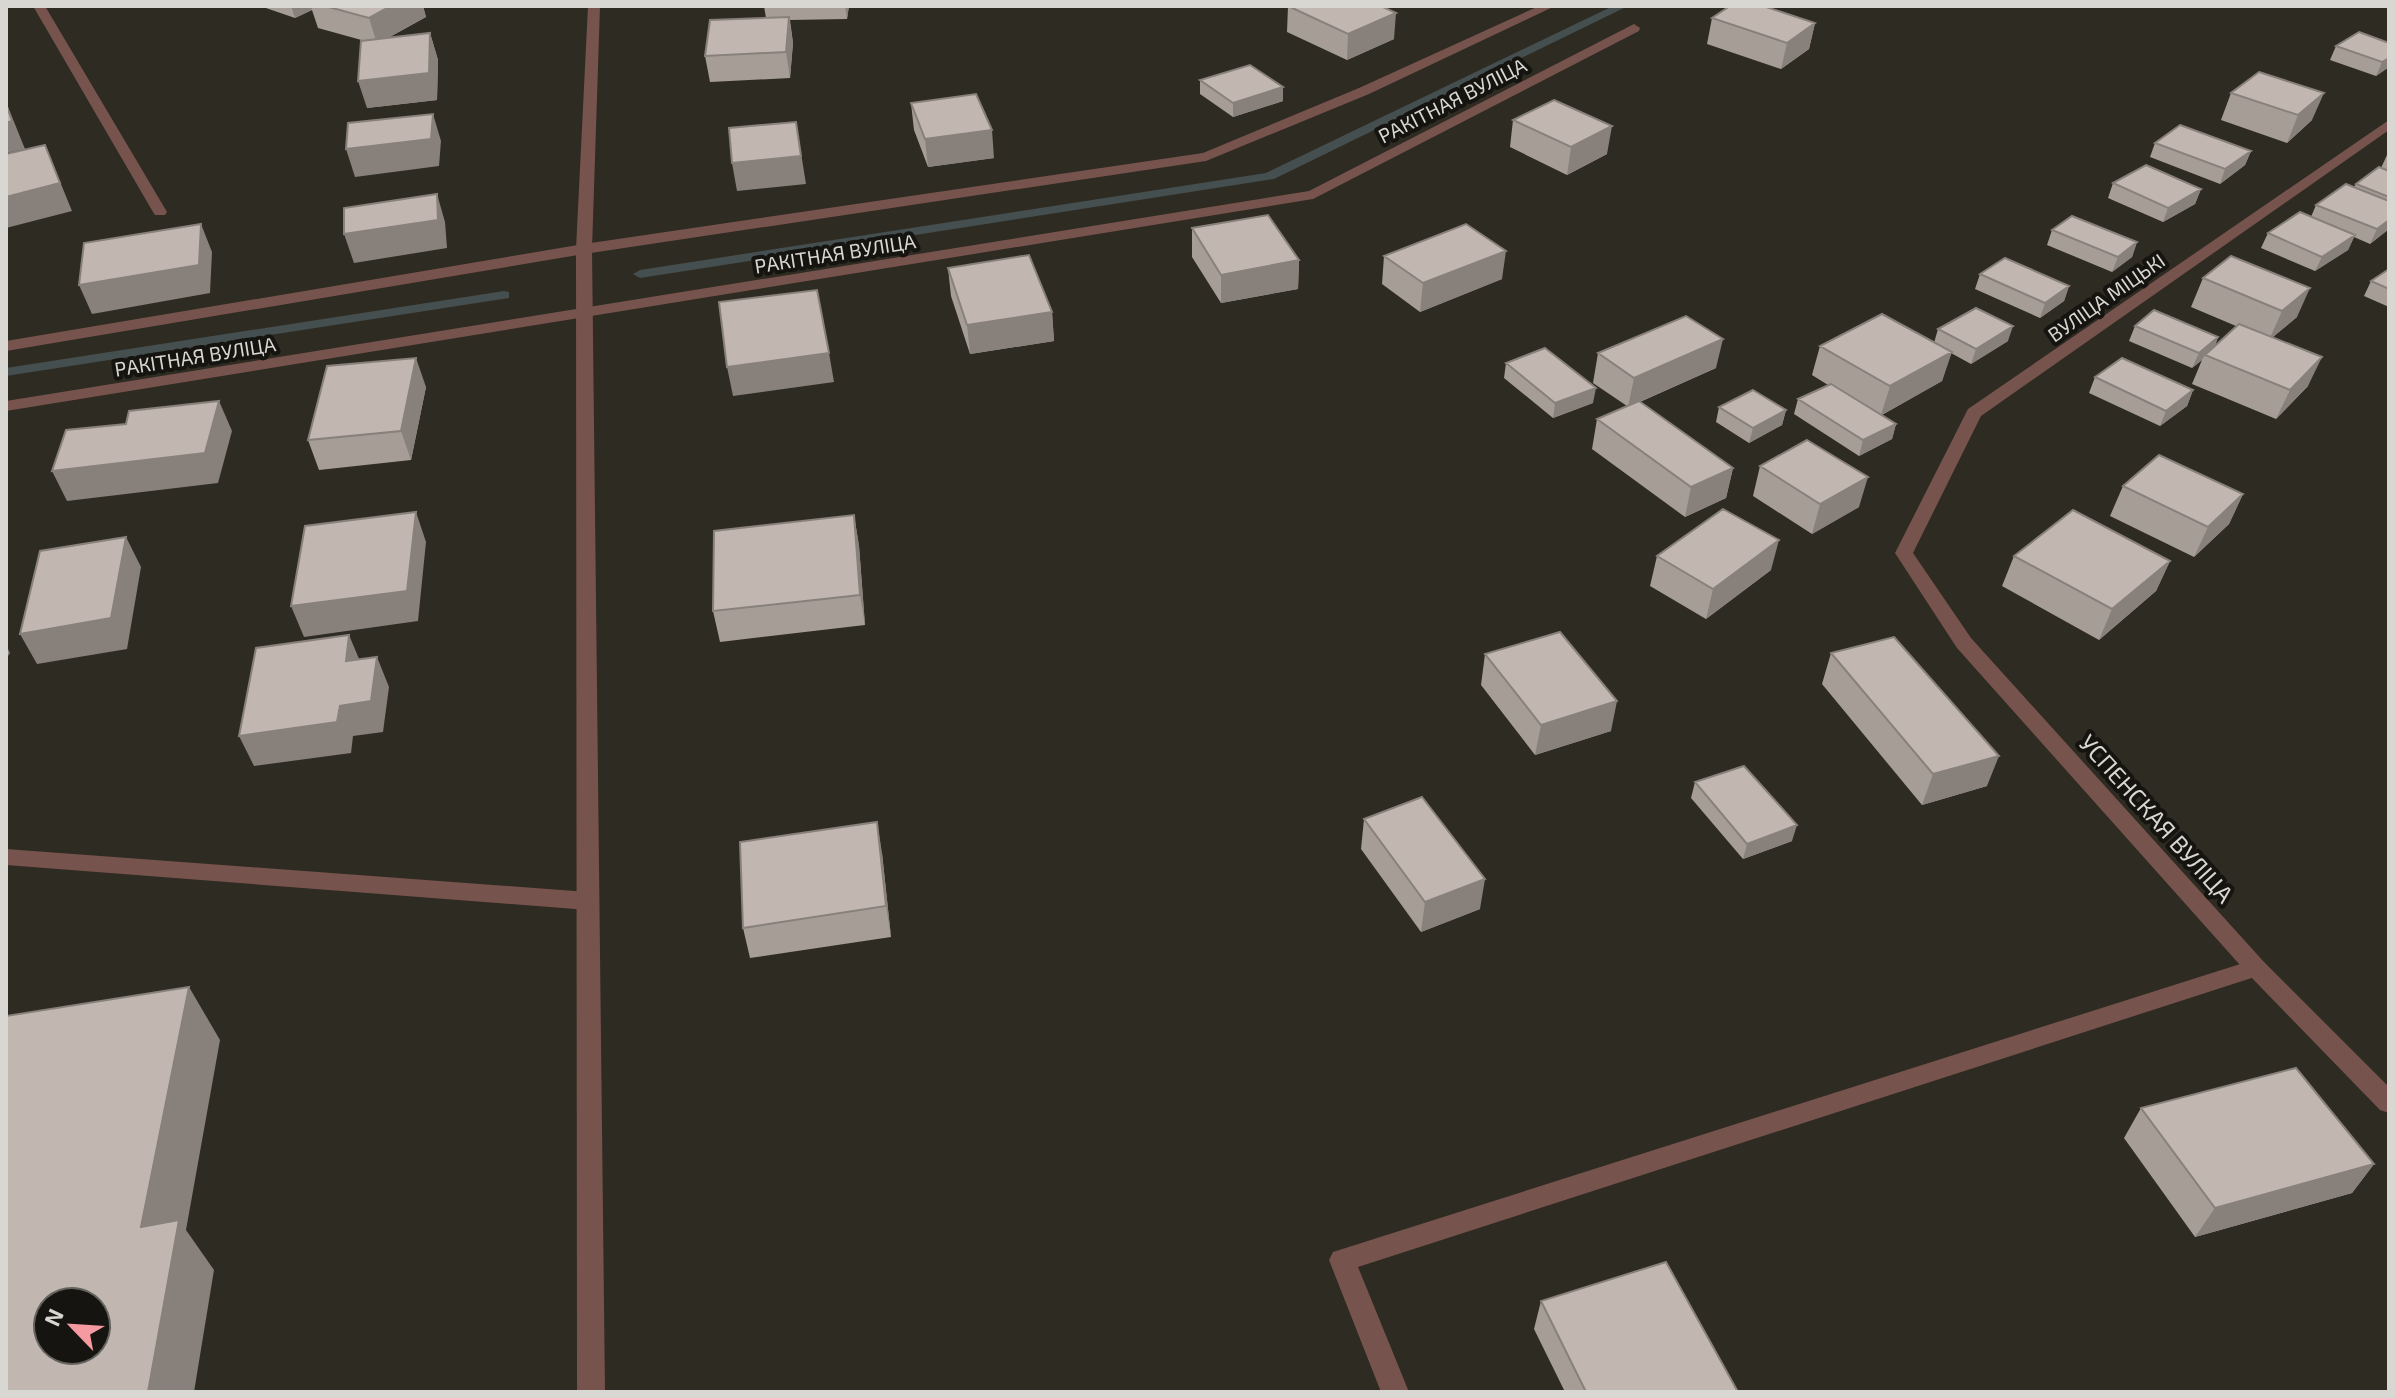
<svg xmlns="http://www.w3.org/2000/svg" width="2395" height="1398" font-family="'Exo 2',sans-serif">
<rect width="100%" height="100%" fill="#2e2b22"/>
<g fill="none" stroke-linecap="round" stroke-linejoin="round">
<!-- stream -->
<path fill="#454f50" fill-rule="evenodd" d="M1613 6H1628L1274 179 640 278 633 274 640 270 1266 173Z
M504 291 509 292V298L6 376V368Z"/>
<!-- service -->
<path fill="#77534d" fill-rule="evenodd" d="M6 849 588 892 596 895 599 901 596 907 588 910 6 865Z
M2256 959 2264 962 2267 968 2264 974 1358 1267 1409 1392H1381L1329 1260 1333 1252Z"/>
<!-- minor -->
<path fill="#77534d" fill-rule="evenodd" d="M33 6H45L167 212 165 215H155L153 212Z
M1539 6H1555L1369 94 1206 161 584 254 6 351V341L584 244 1203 153 1359 88Z
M1634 24 1640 28 1639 31 1313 199 6 411V401L1309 191Z
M2389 120V130L1981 416 1913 553 1971 638 2264 962 2389 1087V1113L2380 1110 2248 974 1957 648 1895 553 1968 409Z"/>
<!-- tertiary -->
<path fill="#77534d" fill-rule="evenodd" d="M588 6H600L592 249 605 1392H577L576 249Z"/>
</g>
<!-- wall -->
<path fill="#a79d97" d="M260 6H423L426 17 388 38 430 33 438 60 437 100 367 108 365 41 318 28 312 10 295 18Z
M764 6H849L847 19 790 20 793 43 790 78 710 82 705 56 766 18Z
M1288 6 1394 39 1347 60 1287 32Z
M1712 18 1815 23 1809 49 1781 69 1707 44Z
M2359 32 2389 67 2376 76 2330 60 2336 46Z
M1200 80 1283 87V101L1233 117 1200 94Z
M2231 93 2312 120 2287 143 2221 120Z
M911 103 994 158 928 167 914 130Z
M1513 120 1607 154 1567 175 1510 147Z
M2155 143 2251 151 2245 165 2220 184 2150 157Z
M2389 153V229L2370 244 2354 237 2348 250 2315 271 2261 248 2268 233 2311 217 2316 205 2354 187 2356 184 2381 168 2387 155Z
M2113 183 2201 189 2195 204 2163 222 2108 198Z
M1192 228 1299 260 1298 289 1221 303 1192 257Z
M2052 230 2137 242 2132 257 2112 272 2047 245Z
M1384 256 1502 279 1420 312 1382 284Z
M948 268 1052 312 1054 341 970 354 951 296Z
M2389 269V307L2364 296 2371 281Z
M1980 274 2069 286 2064 301 2040 318 1975 289Z
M2203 278 2297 317 2273 337 2308 386 2276 419 2192 384 2202 360 2192 368 2129 341 2135 326 2218 337 2215 346 2236 326 2191 307Z
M1938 329 2008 341 1971 364 1951 353 1942 381 1882 415 1896 424 1892 439 1859 456 1794 414 1798 399 1828 385 1812 375 1820 346 1934 343Z
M1598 353 1716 368 1640 402 1733 468 1726 498 1685 517 1592 449 1597 419 1627 406 1593 383Z
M1506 363 1593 403 1553 418 1504 378Z
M2095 377 2193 390 2187 406 2160 426 2089 393Z
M426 387 411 460 319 470 308 440Z
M1719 407 1786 410 1782 425 1749 443 1716 422Z
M1760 466 1859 507 1812 534 1753 496Z
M2123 486 2243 494 2229 524 2194 557 2110 516Z
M854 515 859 546 865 625 720 642 713 611Z
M1657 556 1771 570 1706 619 1650 586Z
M2014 556 2170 561 2156 591 2099 640 2002 586Z
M1831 653 1987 786 1922 805 1822 684Z
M1485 654 1611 731 1535 755 1481 685Z
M1695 782 1792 841 1743 859 1691 798Z
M1364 819 1480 909 1421 932 1361 849Z
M882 853 891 937 750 958 743 928Z
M2141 1108 2374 1164 2352 1193 2195 1237 2124 1138Z
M1541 1301 1738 1392H1565L1534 1329Z"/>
<!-- shaded-wall -->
<path fill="#88807b" d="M291 6H311L312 10 295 18Z
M391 6H423L426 17 377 44 369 18Z
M845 6H849L847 19Z
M1396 13 1394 39 1347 60 1348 34Z
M789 17 793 43 790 78 786 52Z
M1815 23 1809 49 1781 69 1787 43Z
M430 33 438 60 437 100 367 108 358 81Z
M2389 58V67L2376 76 2382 62Z
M1283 87V101L1233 117V103Z
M2324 93 2312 120 2287 143 2298 115Z
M6 102 25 149 6 153Z
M433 114 441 141 439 166 355 177 346 149Z
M796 122 806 184 737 191 732 163Z
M1612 126 1607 154 1567 175 1571 147Z
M992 130 994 158 928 167 925 139Z
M45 145 72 211 6 228V197Z
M2251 151 2245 165 2220 184 2225 169Z
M2201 189 2195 204 2163 222 2168 208Z
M437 194 445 222 447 248 354 263 344 234Z
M2389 220V229L2370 244 2377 229Z
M201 224 212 252 210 293 92 314 79 285Z
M2355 235 2348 250 2315 271 2322 257Z
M2137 242 2132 257 2112 272 2118 257Z
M1506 251 1502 279 1420 312 1423 283Z
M1299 260 1298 289 1221 303V275Z
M2069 286 2064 301 2040 318 2045 303Z
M2310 288 2297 317 2269 340 2282 311Z
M1052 312 1054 341 970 354 967 325Z
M2013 326 2008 341 1971 364 1976 349Z
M2218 337 2212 352 2205 355 2202 360 2192 368 2199 353Z
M1723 339 1716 368 1628 407 1634 378Z
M1952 352 1942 381 1881 415 1890 386Z
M829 353 834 382 733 396 727 367Z
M2322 357 2308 386 2276 419 2290 390Z
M416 358 426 387 411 460 401 431Z
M1596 388 1593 403 1553 418 1555 403Z
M2193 390 2187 406 2160 426 2166 411Z
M219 401 232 431 218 483 67 501 52 471Z
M1786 410 1782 425 1749 443 1753 428Z
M1896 424 1892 439 1859 456 1863 440Z
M1733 468 1726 498 1685 517 1691 487Z
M1868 477 1859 507 1812 534 1820 504Z
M2243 494 2229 524 2194 557 2208 527Z
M416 512 426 542 418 621 304 637 291 606Z
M854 515 859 546 865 625 860 595Z
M126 537 141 567 127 649 37 664 20 634Z
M1779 540 1771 570 1706 619 1713 589Z
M2170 561 2156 591 2099 640 2112 609Z
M349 635 362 666 346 661Z
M6 645 10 653 6 659Z
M377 657 389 687 383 732 353 736 351 753 254 766 239 736 340 706Z
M1617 701 1611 731 1535 755 1541 725Z
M1999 756 1987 786 1922 805 1933 774Z
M877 822 882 853 891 937 886 906Z
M1797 825 1792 841 1743 859 1747 844Z
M1485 879 1480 909 1421 932 1425 902Z
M189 987 220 1040 186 1230 214 1270 194 1392H148L141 1227Z
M2374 1164 2352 1193 2195 1237 2215 1208Z"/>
<!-- building -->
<path fill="#c2b7b0" stroke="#88807b" stroke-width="2" fill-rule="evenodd" d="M325 6H391L369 18Z
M1288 6H1381L1396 13 1348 34Z
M1730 6H1763L1815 23 1787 43 1712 18Z
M789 17 786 52 705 56 710 20Z
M2359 32 2389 43V58L2382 62 2336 46Z
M430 33 429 73 358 81 361 41Z
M1250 65 1283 87 1233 103 1200 80Z
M2259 72 2324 93 2298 115 2231 93Z
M976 94 992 130 925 139 911 103Z
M1554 100 1612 126 1571 147 1513 120Z
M6 104 12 121 6 123Z
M433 114 431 139 346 149 348 123Z
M796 122 801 156 732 163 729 128Z
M2180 125 2251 151 2225 169 2155 143Z
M45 145 60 183 6 197V154Z
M2146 165 2201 189 2168 208 2113 183Z
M2379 167 2389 171V197L2356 184Z
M2346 184 2389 201V220L2377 229 2316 205Z
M437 194 438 220 344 234V208Z
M2300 212 2355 235 2322 257 2268 233Z
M1268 215 1299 260 1221 275 1192 228Z
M2072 216 2137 242 2118 257 2052 230Z
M201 224 199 265 79 285 84 243Z
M1466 224 1506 251 1423 283 1384 256Z
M1029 255 1052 312 967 325 948 268Z
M2231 256 2310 288 2282 311 2203 278Z
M2005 258 2069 286 2045 303 1980 274Z
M2389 269V289L2371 281Z
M817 290 829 353 727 367 719 302Z
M1976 308 2013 326 1976 349 1938 329Z
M2154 310 2218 337 2199 353 2135 326Z
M1882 314 1952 352 1890 386 1820 346Z
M1686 316 1723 339 1634 378 1598 353Z
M2239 324 2322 357 2290 390 2205 355Z
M1545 348 1596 388 1555 403 1506 363Z
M416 358 401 431 308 440 327 366Z
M2122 358 2193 390 2166 411 2095 377Z
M1831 384 1896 424 1863 440 1798 399Z
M1753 390 1786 410 1753 428 1719 407Z
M219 401 205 453 52 471 66 430 126 424 129 411Z
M1639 401 1733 468 1691 487 1597 419Z
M1807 440 1868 477 1820 504 1760 466Z
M2159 455 2243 494 2208 527 2123 486Z
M1723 509 1779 540 1713 589 1657 556Z
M2073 510 2170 561 2112 609 2014 556Z
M416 512 407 591 291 606 305 526Z
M854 515 860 595 713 611 714 531Z
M126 537 111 618 20 634 40 551Z
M1560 632 1617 701 1541 725 1485 654Z
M349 635 346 661 377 657 371 701 340 706 337 722 239 736 256 648Z
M1894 637 1999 756 1933 774 1831 653Z
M1744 766 1797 825 1747 844 1695 782Z
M1422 797 1485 879 1425 902 1364 819Z
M877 822 886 906 743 928 740 842Z
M189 987 141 1227 179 1220 148 1392H6V1016ZM48 1302H96V1350H48Z
M2296 1068 2374 1164 2215 1208 2141 1108Z
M1666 1262 1738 1392H1586L1541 1301Z"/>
<g text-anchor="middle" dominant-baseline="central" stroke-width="8" stroke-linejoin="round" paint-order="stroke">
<!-- far-street labels -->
<g font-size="20" fill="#d8d7d1" stroke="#151410">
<text transform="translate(1452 100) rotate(-27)">РАКІТНАЯ ВУЛІЦА</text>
<text transform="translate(835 253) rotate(-9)">РАКІТНАЯ ВУЛІЦА</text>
<text transform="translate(2106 297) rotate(-35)">ВУЛІЦА МІЦЬКІ</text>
<text transform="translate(195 356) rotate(-9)">РАКІТНАЯ ВУЛІЦА</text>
</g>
<!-- street labels -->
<g font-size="24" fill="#d8d7d1" stroke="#151410">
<text transform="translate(2157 818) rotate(48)">УСПЕНСКАЯ ВУЛІЦА</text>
</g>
</g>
<!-- border -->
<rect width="2395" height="1398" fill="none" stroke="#d8d7d1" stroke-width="16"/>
<!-- north arrow -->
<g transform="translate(72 1326) rotate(295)"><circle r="38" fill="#151410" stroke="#63625d" stroke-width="2"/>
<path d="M0-6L14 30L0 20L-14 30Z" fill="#f49aa0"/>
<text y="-12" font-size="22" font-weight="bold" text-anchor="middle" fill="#d8d7d1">N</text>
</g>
</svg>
